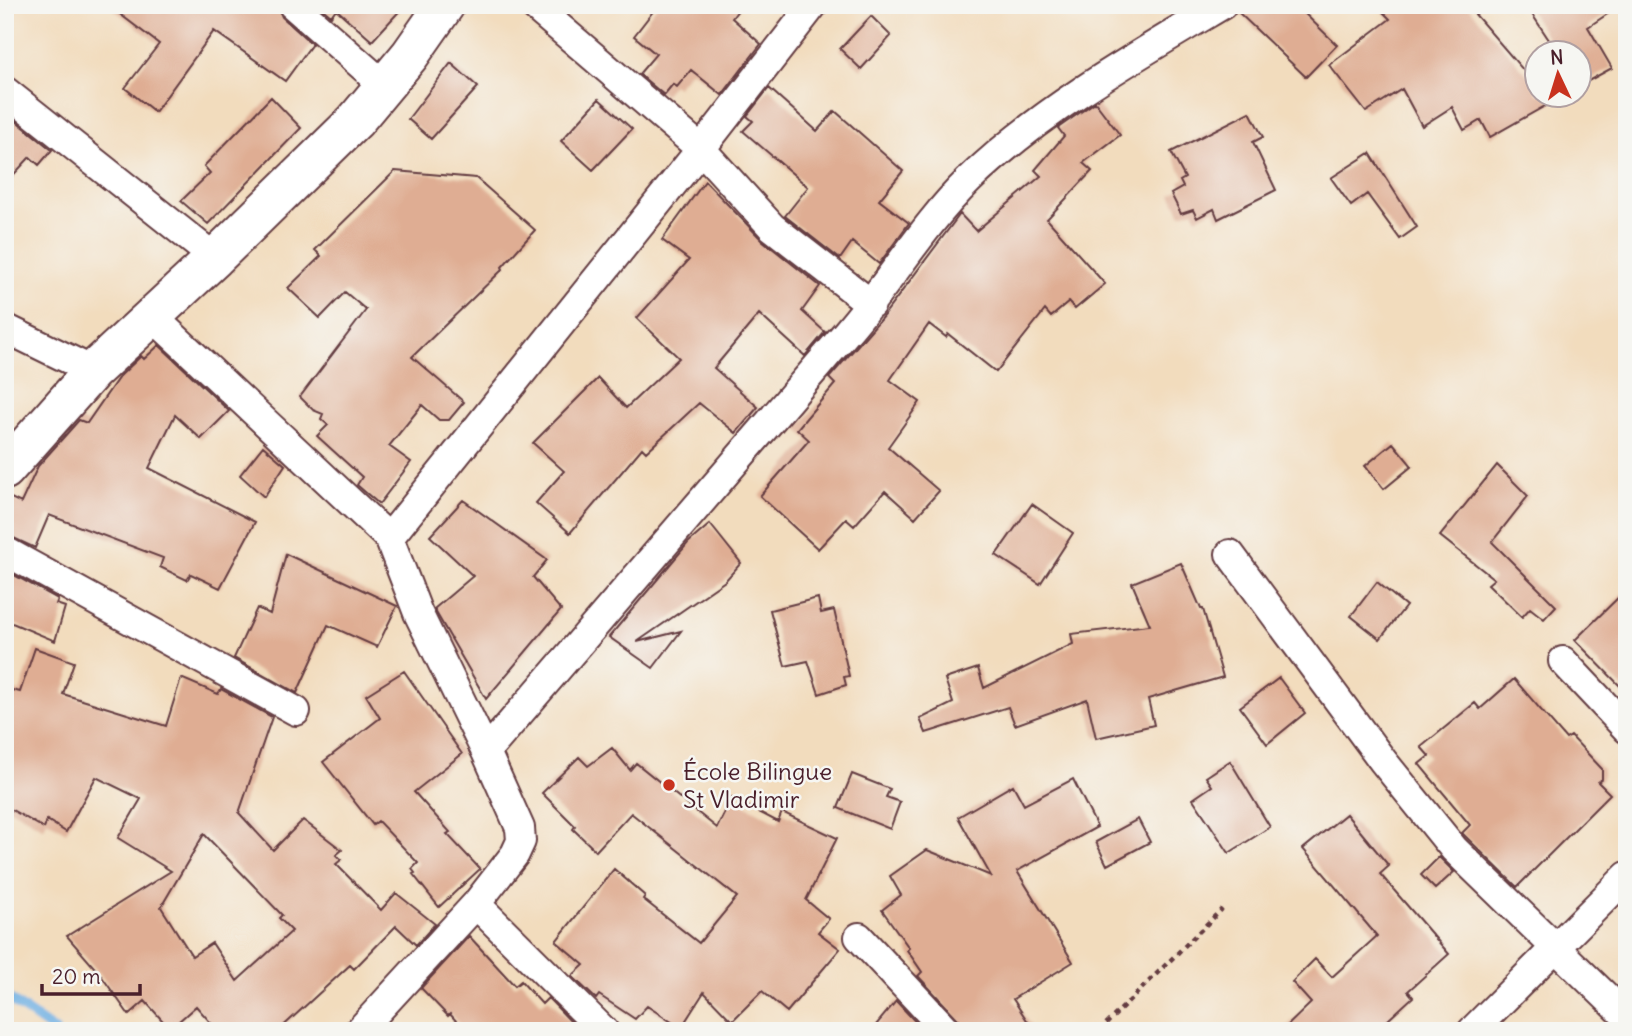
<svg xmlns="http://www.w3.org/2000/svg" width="1632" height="1036" font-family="Delius,sans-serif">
<rect width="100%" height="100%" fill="#f6f6f2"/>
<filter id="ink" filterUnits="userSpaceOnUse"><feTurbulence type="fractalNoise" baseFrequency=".0143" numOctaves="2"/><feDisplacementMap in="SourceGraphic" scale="14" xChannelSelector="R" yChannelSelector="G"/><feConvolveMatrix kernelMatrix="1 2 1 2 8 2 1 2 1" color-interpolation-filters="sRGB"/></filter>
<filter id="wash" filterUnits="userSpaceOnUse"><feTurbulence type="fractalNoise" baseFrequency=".00686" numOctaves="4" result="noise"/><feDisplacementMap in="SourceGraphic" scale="28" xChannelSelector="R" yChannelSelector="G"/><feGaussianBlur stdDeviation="1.57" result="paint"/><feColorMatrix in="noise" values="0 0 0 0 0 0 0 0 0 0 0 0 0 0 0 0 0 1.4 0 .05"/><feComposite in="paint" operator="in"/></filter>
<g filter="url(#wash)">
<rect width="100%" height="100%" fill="#f2dcbd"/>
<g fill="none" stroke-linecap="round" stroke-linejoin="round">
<!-- stream -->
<path stroke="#6eafe2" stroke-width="10" d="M5 996 55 1031"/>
</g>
<g id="blocks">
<!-- building -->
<path fill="#dfad93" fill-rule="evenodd" d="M108 5H277L282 17 312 44 285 81 214 31 155 112 125 88 159 44Z
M318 5H405L372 41 336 9 331 16Z
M658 5H742L732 18 761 44 722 95 691 70 677 87 673 84 664 95 639 74 656 54 634 36Z
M1239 5H1296L1337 45 1306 77 1237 11Z
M1376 5H1467L1537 86V94H1545L1552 102 1490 137 1481 120 1464 130 1452 107 1422 126 1402 89 1366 112 1329 65 1390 19Z
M1526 5H1621L1588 27 1612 68 1579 86V52H1557Z
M871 16 891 36 861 69 840 49Z
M451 63 478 87 431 139 408 119Z
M769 88 817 131 835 111 903 171 879 200 909 223 879 264 852 242 840 259 785 216 808 187 743 131 753 121 747 116Z
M271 97 301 128 208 224 181 201 210 173 204 166Z
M599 99 632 129 593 170 561 141Z
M1095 102 1120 135 1083 163 1092 171 1047 219 1105 284 1075 309 1069 302 1051 317 1045 310 996 372 948 334 946 337 929 324 890 380 920 402 888 447 939 491 915 518 885 491 854 526 846 519 818 549 760 496 809 440 797 429 835 384 829 378 884 315 960 214 976 231 1041 176 1035 170 1064 136 1058 128Z
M5 112 52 150 39 165 30 157 5 184Z
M1250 112 1263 137 1253 142 1276 190 1218 219 1214 209 1197 218 1193 210 1181 214 1171 194 1183 187 1180 181 1185 178 1171 152Z
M1370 153 1417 227 1400 239 1367 194 1351 206 1331 178Z
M395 171 476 178 535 230 502 267 503 269 412 357 464 402 449 420H439L422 405 389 446 411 462 379 504 357 485 362 477 317 436 328 425 321 419 323 414 313 410 300 397 366 310 345 292 320 318 288 288 321 256 315 250Z
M705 181 762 240 820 286 802 311 825 332 805 356 759 314 714 368 758 407 736 433 699 403 646 452 642 448 570 533 536 503 564 471 533 443 598 378 626 408 679 358 637 318 689 260 662 240Z
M159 345 229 411 201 439 175 415 149 468 255 522 220 588 191 574 187 580 160 567 163 558 49 515 35 548 5 534V495L21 503 38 466 79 420 87 423 119 377 141 356 144 359Z
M1393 443 1412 466 1384 489 1365 466Z
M263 446 285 465 264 497 240 475Z
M1497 465 1528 496 1492 542 1556 606 1544 619 1530 608 1522 617 1488 584 1494 579 1440 536Z
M463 500 547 560 533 577 561 610 486 699 434 609 473 576 430 536Z
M1032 504 1073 533 1040 584 996 555Z
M710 524 741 563 725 581 637 642 681 631 653 668 609 637 688 543Z
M286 554 397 606 377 647 328 625 297 693 234 658 257 608 270 614Z
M1181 563 1201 609H1203L1223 677 1148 699 1154 725 1096 738 1087 699 1015 725 1008 707 926 733 920 719 953 703 945 679 978 668 984 688 1073 644 1071 634 1150 625 1132 583Z
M5 570 58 599 56 604 65 607 55 641 5 620Z
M1377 582 1406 606 1380 639 1351 616Z
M1627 589V693L1575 640Z
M818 598 821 613 834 610 849 676 844 677 846 685 819 694 808 661 785 666 770 610Z
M35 648 74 662 63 694 166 726 181 678 218 694 221 689 272 717 239 813 273 850 303 820 342 850 336 855 341 860 336 864 381 910 396 893 435 924 416 945 396 926 354 969 350 965 278 1031H218L196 1006 170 1029 145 1001 129 1015 100 974 67 936 171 871 118 838 141 799 96 777 66 832 47 820 44 828 5 806V688L20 692ZM204 834 282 915 279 918 292 931 237 981 212 943 192 956 161 907Z
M404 671 462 754 414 792 450 832 447 834 480 869 439 907 413 874 415 873 412 869 418 863 378 821 373 825 323 762 380 718 366 695Z
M1279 678 1305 713 1267 744 1240 707Z
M1514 679 1566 739 1571 736 1602 769V779L1598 782 1610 794 1517 887 1462 833 1470 825 1419 764 1429 756 1421 747 1475 703 1480 709Z
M612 748 630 770 636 763 717 828 732 798 778 822 782 812 837 838 806 900 829 919 818 932 840 949 787 1012 762 991 732 1021 704 992 681 1028 647 1006 635 1019 599 995 596 999 572 976 584 965 556 941 614 869 645 896 643 899 699 943 737 897 631 813 596 851 573 829 575 826 542 793 579 757 588 766Z
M1230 761 1270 827 1229 853 1193 799 1212 786 1206 777Z
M852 774 890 789 886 797 900 802 890 829 838 808Z
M1073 779 1097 827 1017 871 1073 962 1013 999 1034 1031H963L959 1020 918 976 922 972 907 950 909 948 882 910 901 895 890 876 927 850 991 876 958 817 1013 785 1024 805Z
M1346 814 1389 866 1380 874 1449 954 1408 991 1413 997 1376 1031H1282L1311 1003 1292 982 1315 959 1332 977 1377 936 1303 849Z
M1138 819 1150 842 1107 865 1096 842Z
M1439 857 1454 872 1435 889 1421 875Z
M469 936 515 986 521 981 542 1004 548 998 576 1027 573 1031H465L450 1014 448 1016 421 988Z
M896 1001 924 1031H871Z"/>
</g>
</g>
<g filter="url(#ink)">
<use href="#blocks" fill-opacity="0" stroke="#633b41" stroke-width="2"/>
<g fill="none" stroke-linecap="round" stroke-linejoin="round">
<!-- street casing -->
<g stroke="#633b41" stroke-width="32">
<path id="street" d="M293 5 385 86
M533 5 701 149 772 227 871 304
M5 91 215 258
M152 316 389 538 418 613 486 752 520 828 521 841 515 854 476 904 359 1031
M5 328 93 371
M389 538 701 149 813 5
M5 551 296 711
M1230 554 1383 761 1454 849 1627 1017
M1563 661 1627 729
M486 752C606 613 726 473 846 333 889 284 922 226 969 180 1040 111 1136 56 1222 5
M476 904 604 1031
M859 937 947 1031
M1472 1031 1627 876"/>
</g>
<!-- secondary casing -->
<g stroke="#633b41" stroke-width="42">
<path id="secondary" d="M5 470 93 371 215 258 355 121 410 55 445 5"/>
</g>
<!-- path -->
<path stroke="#633b41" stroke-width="4.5" stroke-dasharray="5 5" stroke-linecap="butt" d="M1099 1031 1222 909"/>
<!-- street -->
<use href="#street" stroke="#fff" stroke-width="28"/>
<!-- secondary -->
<use href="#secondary" stroke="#fff" stroke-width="38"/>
</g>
</g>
<!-- markers -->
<circle fill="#c8321e" stroke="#f6f6f2" stroke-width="2.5" cx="669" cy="785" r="7"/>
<g text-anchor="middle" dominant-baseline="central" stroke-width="5" stroke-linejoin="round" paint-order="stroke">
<!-- poi labels -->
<g font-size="24" fill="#4a1f2b" stroke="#f6f6f2" text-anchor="start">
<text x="683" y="771">École Bilingue<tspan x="683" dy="28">St Vladimir</tspan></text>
</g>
</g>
<!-- margin -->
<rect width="1632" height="1036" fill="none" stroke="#f6f6f2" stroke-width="28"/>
<!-- north arrow -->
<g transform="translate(1558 74) rotate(356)"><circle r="33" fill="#f6f6f2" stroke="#b1a0a2" stroke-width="2"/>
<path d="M0-5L12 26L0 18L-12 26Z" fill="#c8321e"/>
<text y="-10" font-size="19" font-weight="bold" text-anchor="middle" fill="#4a1f2b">N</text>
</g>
<!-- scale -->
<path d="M42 984v10h98v-10" fill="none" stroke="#4a1f2b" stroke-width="3.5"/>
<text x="52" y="984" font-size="21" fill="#4a1f2b" stroke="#f6f6f2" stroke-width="5" paint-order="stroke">20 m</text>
</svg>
